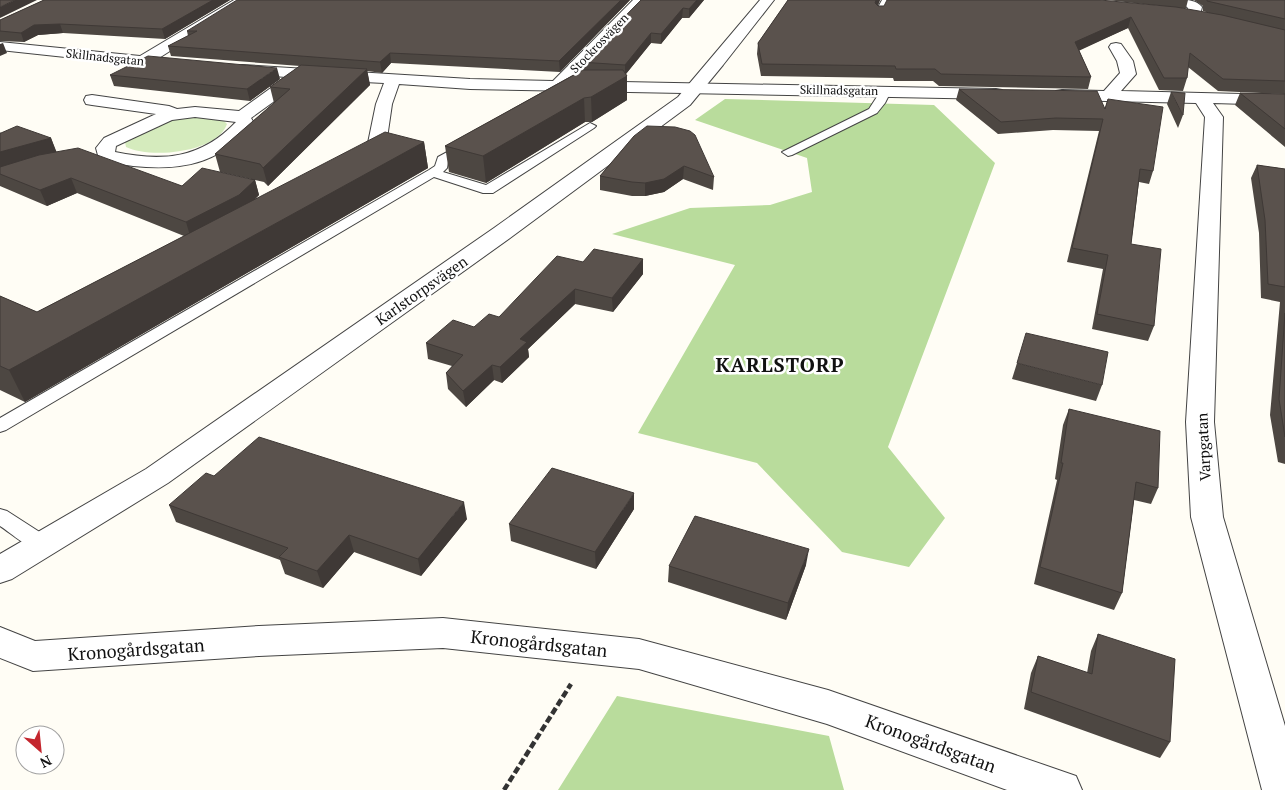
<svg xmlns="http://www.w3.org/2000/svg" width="1285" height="790" font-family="'PT Serif',serif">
<rect width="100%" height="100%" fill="#fffdf5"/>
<!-- green -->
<path fill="#d5ebbd" d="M191 116 223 120 227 124C217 153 150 159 126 147L125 142 168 119Z"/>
<!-- forest -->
<path fill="#b9dc9c" d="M725 99 934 105 995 163 888 447 945 518 909 567 842 552 757 463 638 433 735 265 612 234 690 208 770 205 812 192 807 158 695 120Z
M617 696 829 736 844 790H558Z"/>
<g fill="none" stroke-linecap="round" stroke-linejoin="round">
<!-- service casing -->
<g stroke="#444" stroke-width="2">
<path id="service" d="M882 0H890L882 15H876L875 13Z
M886 88 891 91 885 103 877 113 792 155 788 156 782 152 869 109 882 89Z
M590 123 596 126 594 128 493 193H483L434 177 6 430 0 432V418L429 170 435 166 438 157 462 144H470L472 146 448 162 447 168 443 172 486 185Z
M0 509 7 511 52 540 55 545 52 550C35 556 14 535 0 526Z"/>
</g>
<!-- minor casing -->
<g stroke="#444" stroke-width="2">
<path id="minor" d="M234 0H250L159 58 182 61 185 64 182 67 177 69 0 50V42L140 56Z
M633 0H647L571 81 996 89 1002 90 1004 94 1002 98 996 99 470 89 399 84 392 104 386 145 364 165 357 167 350 165 348 161 368 143 376 104 384 83 305 79 251 118 254 123 251 127C217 164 182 171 133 166 121 164 110 164 99 159L96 148 104 138 156 114 92 105 86 104 84 100 86 96 92 95 169 106 177 109 195 107 239 111 286 77 236 73 234 70 236 67 242 65 470 79 553 81ZM195 117 236 122C201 159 162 162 115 152L116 146 172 120Z
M1179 0C1189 0 1196 0 1202 7L1199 19H1189L1187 16 1188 8Z
M1116 43 1121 44 1133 61 1136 74 1121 91 1285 95V105L1213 103 1223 117 1214 422 1223 517 1285 726V790H1262L1191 517 1186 422 1205 117 1196 103 1062 100 1056 99 1054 95 1056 91 1062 90 1104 91 1120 73 1117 61 1109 47 1111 44Z
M443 618 639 639 828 690 1076 776 1082 790H1007L827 724 639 669 443 648 259 656 33 671 0 658V627L35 641 259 626Z"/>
</g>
<!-- tertiary casing -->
<g stroke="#444" stroke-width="2">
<path id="tertiary" d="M760 0H774L723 65 690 105 510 238 168 483 12 579 0 583V554L146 469 494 228 678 97Z"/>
</g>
<!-- path -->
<path stroke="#333" stroke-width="4.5" stroke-dasharray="7 3" stroke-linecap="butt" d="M504 790 571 684"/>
<!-- service -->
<use href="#service" fill="#fff" fill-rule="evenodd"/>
<!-- minor -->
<use href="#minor" fill="#fff" fill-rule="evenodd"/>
<!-- tertiary -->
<use href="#tertiary" fill="#fff" fill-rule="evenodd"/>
</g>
<!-- wall -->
<path fill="#4d4742" d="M44 0H230L165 39 63 33 38 35 24 42 0 41V20Z
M630 0 560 72 391 63 382 73 367 71 370 85 268 186 264 182 255 180 259 195 255 199 424 142 428 168 25 402 0 390V296L37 312 184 236 77 193 47 206 0 186V133L51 138 56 152 182 186 251 179 220 172 215 154 274 103 270 87 300 66 171 56 168 46 188 36 187 31Z
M641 0H704L689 18H682L661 44 651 43 626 74 627 76V100L592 122H585L486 183 449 172 445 146 580 71V62Z
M788 0H880L878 6H1161L1107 0H1188L1186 8H1179L1209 13 1203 11V6L1194 0H1285V94L1218 91 1188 67 1187 78 1183 91 1159 90 1128 28 1079 50 1091 77 1088 89 939 86 933 81H894L893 78 761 76 757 54 758 43Z
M110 75 280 79 250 101 114 86Z
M959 89 1105 108 1108 99 1153 171 1149 184 1139 182 1131 244 1154 326 1148 341 1092 329 1103 269 1067 262 1099 131 1053 130 998 134 956 100Z
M1171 92 1183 115 1178 128 1167 104Z
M1240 93 1285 94V147L1235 105Z
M634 136 714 177 713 190 683 179 664 192 645 196H632L600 190V176Z
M1257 165 1285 169V464L1278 462 1270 415 1280 302 1261 298 1259 233 1251 178Z
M643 259V274L613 312 575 304 528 349 529 357 502 383 494 380 466 407 448 389 446 373 452 366 428 359 426 343 474 327 499 317 583 262Z
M1017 363 1102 385 1096 401 1012 379Z
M1069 409 1158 488 1151 504 1134 500 1122 593 1114 610 1034 584 1057 480 1055 479 1063 425Z
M214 476 467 519 421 576 354 552 323 588 285 574 280 560 176 522 169 505Z
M634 509 596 569 511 541 509 524Z
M806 565 786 620 668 582 669 566Z
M1098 634 1170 742 1160 758 1024 709 1031 673 1038 656 1087 673 1091 651Z"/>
<!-- shaded-wall -->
<path fill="#3f3936" d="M15 0H37L0 18V7Z
M213 0H230L165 39 162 29Z
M621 0H630L560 72 559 61Z
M697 0H704L689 18V9Z
M876 0H880L873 14 875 3Z
M683 8 682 18 661 44V34Z
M1131 17 1128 28 1072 54 1075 42Z
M60 24 63 33 38 35 24 42 21 33 34 25Z
M651 33V43L625 75V65Z
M3 43 7 53 0 56V44Z
M390 53 391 63 382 73 380 62Z
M277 68 280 79 250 101 247 89Z
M367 69 370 85 268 186 263 168Z
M627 76V100L592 122 591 97Z
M584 98 585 122 486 183 483 156Z
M51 138 57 153 0 169V152Z
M424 142 428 168 25 402 9 370Z
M684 166 683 179 664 192 645 196V183Z
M71 178 77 193 47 206 40 190Z
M255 180 259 195 243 211 191 239 186 222Z
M643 259V274L613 312 612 298Z
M575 289V304L528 349 529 357 502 383 500 367 520 339Z
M492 365 494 380 466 407 463 391Z
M634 493V509L596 569 595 552Z
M464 502 467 519 421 576 418 559Z
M349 535 354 552 323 588 317 571Z
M809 549 806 565 786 620 788 603Z"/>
<!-- building -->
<path fill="#5a524d" stroke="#3f3936" d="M0 0H15L0 7Z
M44 0H213L162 29 60 24 34 25 21 33 0 31V20Z
M237 0H621L559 61 390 53 380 62 168 46 197 31H187Z
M641 0H697L689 9 683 8 661 34 651 33 625 65 580 62Z
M788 0H876L875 3 878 6H884L887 0H1100L1176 7 1222 15 1285 30V81L1223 79 1190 53 1187 78H1164L1131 17 1075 42 1091 77 941 74 935 69H896L895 66 762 64 758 43Z
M1207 0H1285V19L1207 1Z
M148 56 277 68 247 89 110 75Z
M301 65 367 69 263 168 260 164 215 154 290 89 270 87Z
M583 70H623L627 76 591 97 584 98 483 156 445 146Z
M959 89 1097 91 1105 109 1108 99 1163 107 1153 171 1140 169 1131 244 1161 249 1154 326 1097 314 1108 255 1072 248 1103 119 1056 118 1001 122Z
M1171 92 1185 93 1183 115Z
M1240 93 1285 94V129Z
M17 126 51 138 0 152V133H1Z
M647 126 675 127 690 131 695 135 714 177 684 166 664 179 645 183 632 182 600 176 634 136Z
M385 132 424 142 9 370 0 366V296L37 312Z
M78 148 182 186 202 168 255 180 239 195 186 222 71 178 40 190 0 174V167L39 155Z
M1257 165 1285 169V287L1268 284 1265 220Z
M594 249 643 259 612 298 575 289 520 339 527 342 500 367 492 365 463 391 446 373 463 355 426 343 453 320 474 327 489 314 499 317 557 256 583 262Z
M1285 313V437L1279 399Z
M1026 333 1108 352 1102 385 1017 363Z
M1069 409 1160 431 1158 488 1136 482 1122 593 1040 567 1063 463H1061Z
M259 437 464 502 418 559 349 535 317 571 279 557 288 548 169 505 206 473 214 476Z
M552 468 634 493 595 552 509 524Z
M695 516 809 549 788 603 669 566Z
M1098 634 1175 659 1170 742 1031 692 1038 656 1092 674Z"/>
<g text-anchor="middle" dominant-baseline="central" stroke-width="5" stroke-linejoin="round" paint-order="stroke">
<!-- far-street labels -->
<g font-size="12" fill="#111" stroke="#fff">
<text transform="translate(599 43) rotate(-46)">Stockrosvägen</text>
<text transform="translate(105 57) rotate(6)">Skillnadsgatan</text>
<text transform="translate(839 90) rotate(1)">Skillnadsgatan</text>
</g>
<!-- street labels -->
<g font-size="15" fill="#111" stroke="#fff">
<text transform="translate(421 290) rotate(-35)">Karlstorpsvägen</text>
<text transform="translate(1203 447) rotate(-93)">Varpgatan</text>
</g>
<!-- near-street labels -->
<g font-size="18" fill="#111" stroke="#fff">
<text transform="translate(539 643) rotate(6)">Kronogårdsgatan</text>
<text transform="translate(136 649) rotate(-4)">Kronogårdsgatan</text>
<text transform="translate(931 743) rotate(20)">Kronogårdsgatan</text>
</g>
<!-- district labels -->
<g font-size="20" font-weight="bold" letter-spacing="1" fill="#111" stroke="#fff">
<text x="780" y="364">KARLSTORP</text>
</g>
</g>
<!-- north arrow -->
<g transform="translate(40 750) rotate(153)"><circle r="24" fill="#ffffff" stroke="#a0a0a0"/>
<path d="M0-4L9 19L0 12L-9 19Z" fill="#c4262e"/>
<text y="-8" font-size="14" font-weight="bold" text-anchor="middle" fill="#111111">N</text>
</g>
</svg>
